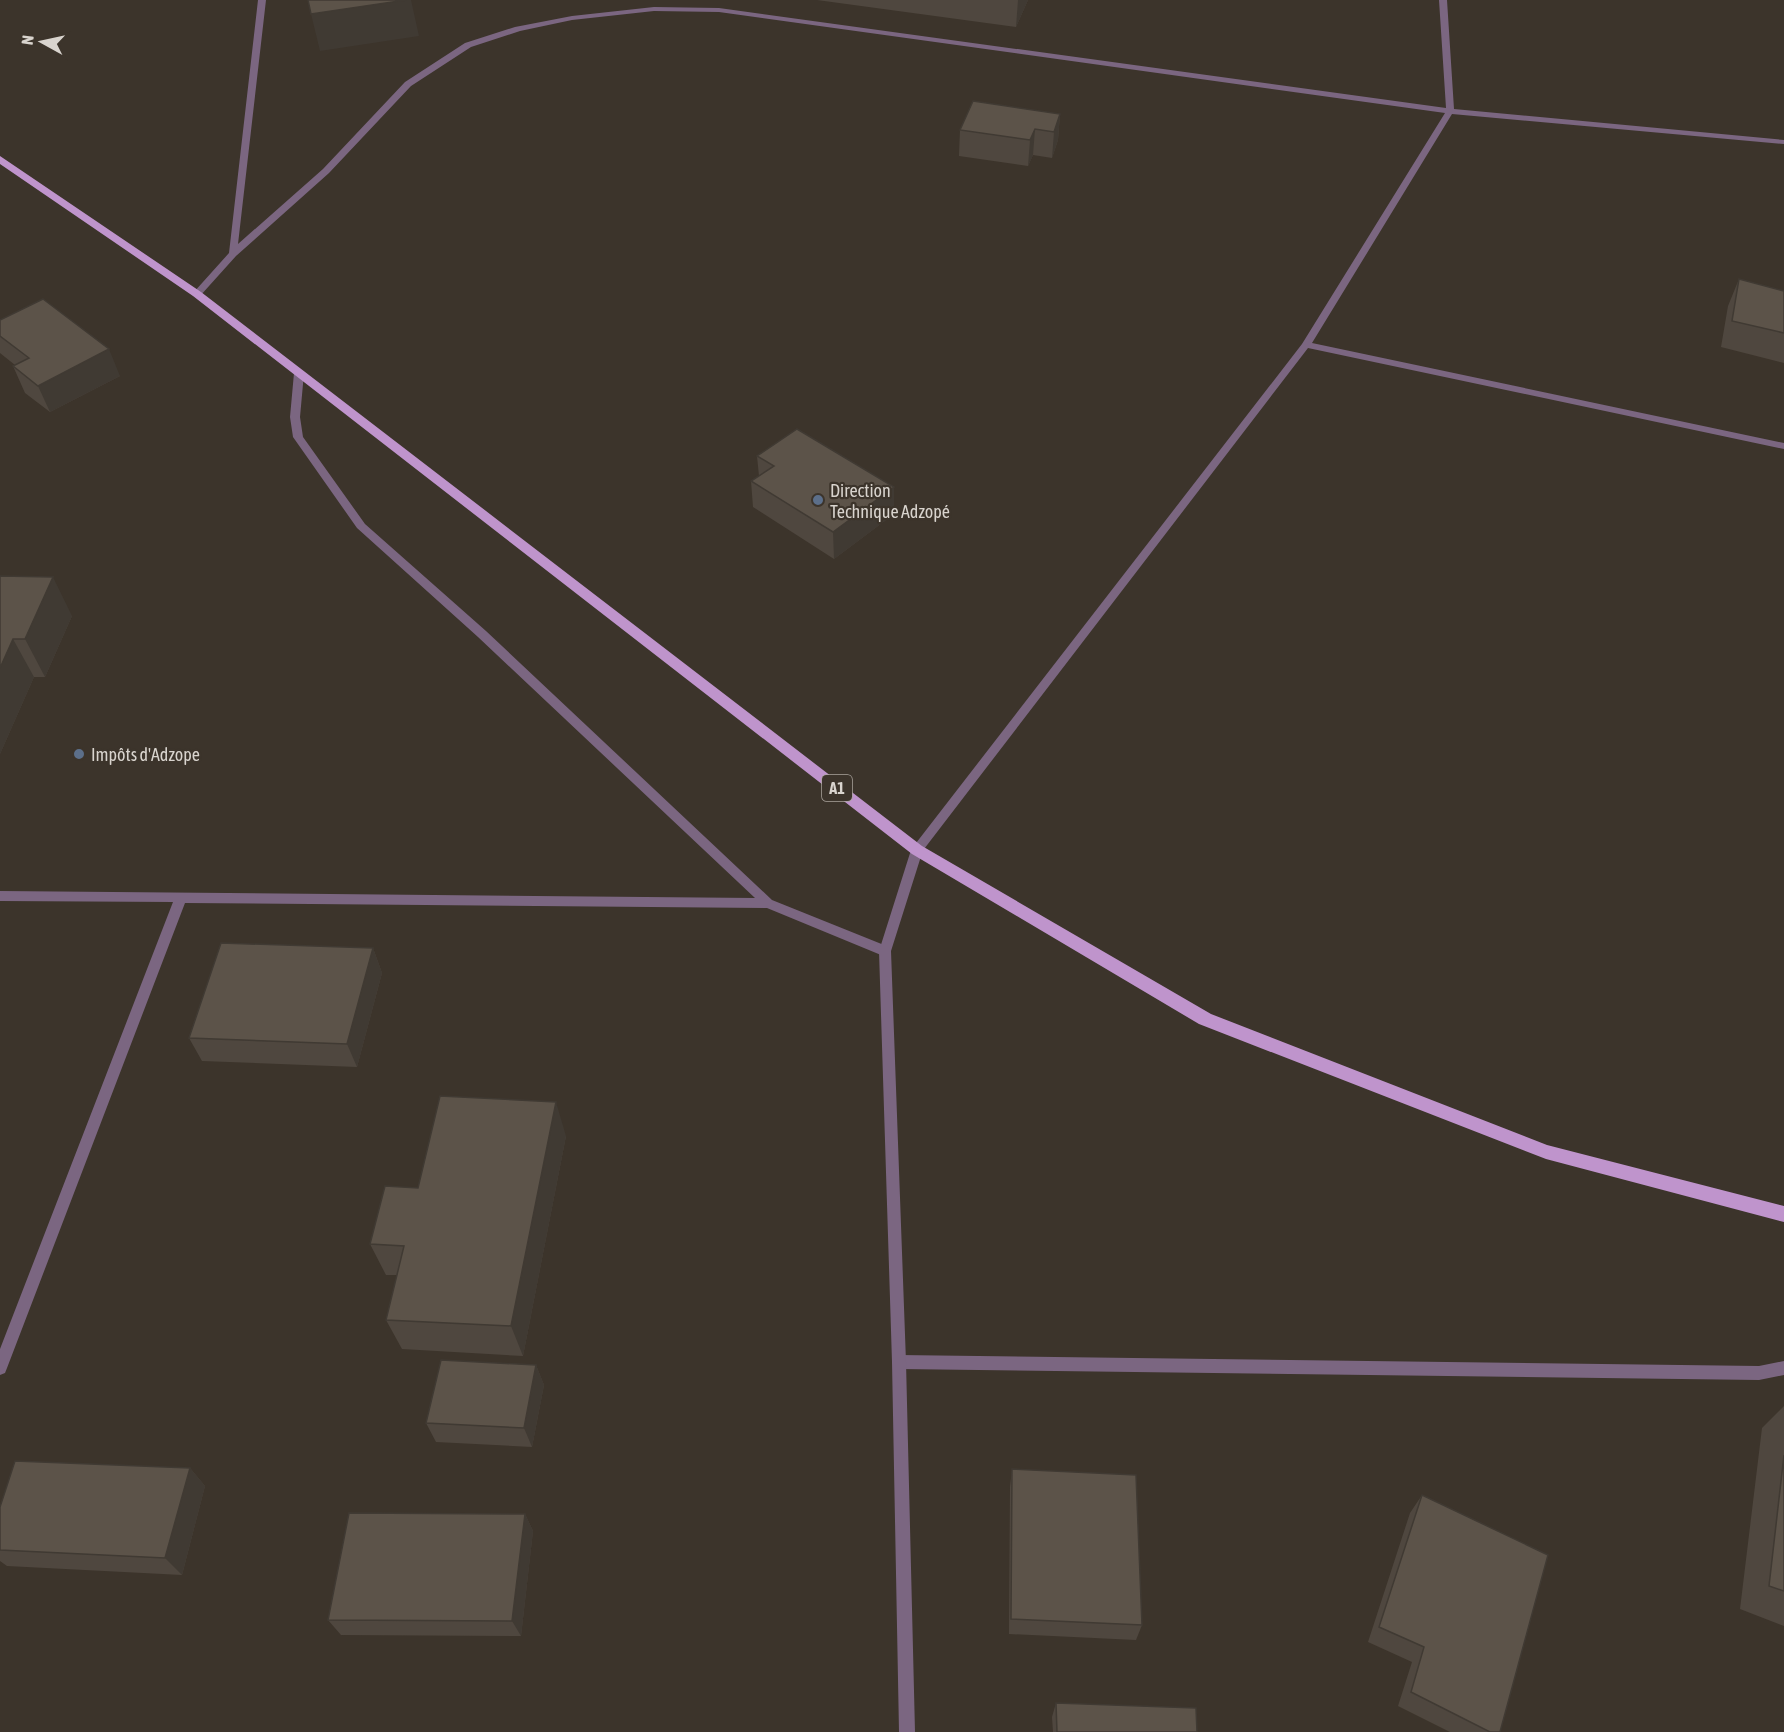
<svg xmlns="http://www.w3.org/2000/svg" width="1784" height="1732" font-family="'Asap Condensed',sans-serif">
<rect width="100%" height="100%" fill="#3c342b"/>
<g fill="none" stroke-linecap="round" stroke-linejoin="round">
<!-- minor -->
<path fill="#7b6681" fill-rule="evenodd" d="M258 0H266L238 244 323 169 405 82 465 43 515 27 572 16 654 7 719 8 1446 108 1439 0H1447L1454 109 1784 140V144L1452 114 1312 343 1784 443V449L1308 348 921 853H913L911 850 913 847 1302 344 1445 113 719 12 654 11 572 20 520 31 471 47 411 86 329 173 236 256 200 296H194V292L229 253Z
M299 370 304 373 300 417 303 437 365 524 486 631 772 900 889 947 891 951 889 955H881L767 908 185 903 7 1368 5 1373 0 1375V1349L173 902 0 901V891L755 898 478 637 357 528 293 437 290 417 294 373Z
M899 1355 1759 1366 1784 1361V1375L1759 1380 899 1369 894 1367 892 1362 894 1357Z"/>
<!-- tertiary -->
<path fill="#7b6681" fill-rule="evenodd" d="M917 845 921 847 923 850 891 951 906 1362 915 1732H899L892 1362 879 951 911 850 913 847Z"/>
<!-- primary -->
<path fill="#bf94cc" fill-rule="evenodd" d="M0 156 201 292 922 846 1211 1014 1547 1145 1784 1206V1222L1546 1159 1199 1024 912 854 193 296 0 164Z"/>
</g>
<!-- wall -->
<path fill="#4f473f" d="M817 0H1028L1016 27Z
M1060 114 1058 140 1052 158 1033 155 1028 166 959 156 960 130Z
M1739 279 1784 291V363L1721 347 1728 306Z
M0 320 120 376 50 412 25 393 13 366 15 365 0 353Z
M757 456 894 487V514L834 559 753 507 751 481 759 476Z
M0 576 72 616 45 677H34L0 754Z
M373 948 382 973 357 1067 202 1061 189 1038Z
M566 1136 523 1356 402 1349 386 1320 397 1275H386L370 1244 418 1188Z
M536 1365 544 1385 532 1447 436 1442 426 1423Z
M1784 1406V1626L1740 1609 1762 1428Z
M190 1468 205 1486 182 1575 7 1566 0 1561V1507Z
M1012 1469 1142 1625 1136 1640 1009 1634 1010 1487Z
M1422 1495 1500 1732H1450L1398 1706 1412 1662 1368 1642 1410 1513Z
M525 1514 533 1531 521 1636 341 1635 328 1620Z
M1056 1703 1197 1732H1053L1052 1717Z"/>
<!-- shaded-wall -->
<path fill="#403a33" d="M406 0H411L419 36 320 51 311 14Z
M1018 0H1028L1016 27Z
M1060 114 1058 140 1052 158 1054 132Z
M1035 129 1033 155 1028 166 1030 140Z
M109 349 120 376 50 412 38 386Z
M894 487V514L834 559 833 532Z
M53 577 72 616 45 677 25 639Z
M13 639 34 677 0 754V668Z
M373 948 382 973 357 1067 347 1044Z
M556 1102 566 1136 523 1356 511 1326Z
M536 1365 544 1385 532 1447 524 1428Z
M190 1468 205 1486 182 1575 165 1558Z
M525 1514 533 1531 521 1636 512 1621Z"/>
<!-- building -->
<path fill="#5c5349" stroke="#403a33" stroke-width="1.5" d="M308 0H406L311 14Z
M973 101 1060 114 1054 132 1035 129 1030 140 960 130Z
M1739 279 1784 291V333L1732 321Z
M43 299 109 349 38 386 13 366 29 358 0 336V320Z
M797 429 894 487 833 532 751 481 774 466 757 456Z
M0 576 53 577 25 639H13L0 668Z
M221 943 373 948 347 1044 189 1038Z
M440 1096 556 1102 511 1326 386 1320 404 1246 370 1244 385 1186 418 1188Z
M441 1360 536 1365 524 1428 426 1423Z
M1784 1455V1591L1769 1586Z
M15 1461 190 1468 165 1558 0 1550V1507Z
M1012 1469 1136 1475 1142 1625 1011 1619Z
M1422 1495 1548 1555 1500 1732H1490L1411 1692 1424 1647 1379 1627Z
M349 1513 525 1514 512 1621 328 1620Z
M1056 1703 1196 1708 1197 1732H1057Z"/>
<!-- markers -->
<g fill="#5c6f8a" stroke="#3c342b" stroke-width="2">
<circle cx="818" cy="500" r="6"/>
<circle cx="79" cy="754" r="6"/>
</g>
<g text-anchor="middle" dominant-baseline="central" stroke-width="4.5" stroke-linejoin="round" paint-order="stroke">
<!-- shield labels -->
<rect fill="#3c342b" stroke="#aaa49d" stroke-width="1.5" x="822" y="775" width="30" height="26" rx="4.5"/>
<g font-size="16" font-weight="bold" fill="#d9d4ce">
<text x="837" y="788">A1</text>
</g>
<!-- poi labels -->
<g font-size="18" fill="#d9d4ce" stroke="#3c342b" text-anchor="start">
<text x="830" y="490">Direction<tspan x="830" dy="21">Technique Adzopé</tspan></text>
<text x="91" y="754">Impôts d'Adzope</text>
</g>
</g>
<!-- north arrow -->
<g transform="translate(42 42) rotate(278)" stroke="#3c342b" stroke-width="4.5" paint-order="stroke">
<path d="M0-4.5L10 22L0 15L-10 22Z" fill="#d9d4ce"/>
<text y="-9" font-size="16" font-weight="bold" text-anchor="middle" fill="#d9d4ce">N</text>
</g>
</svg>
